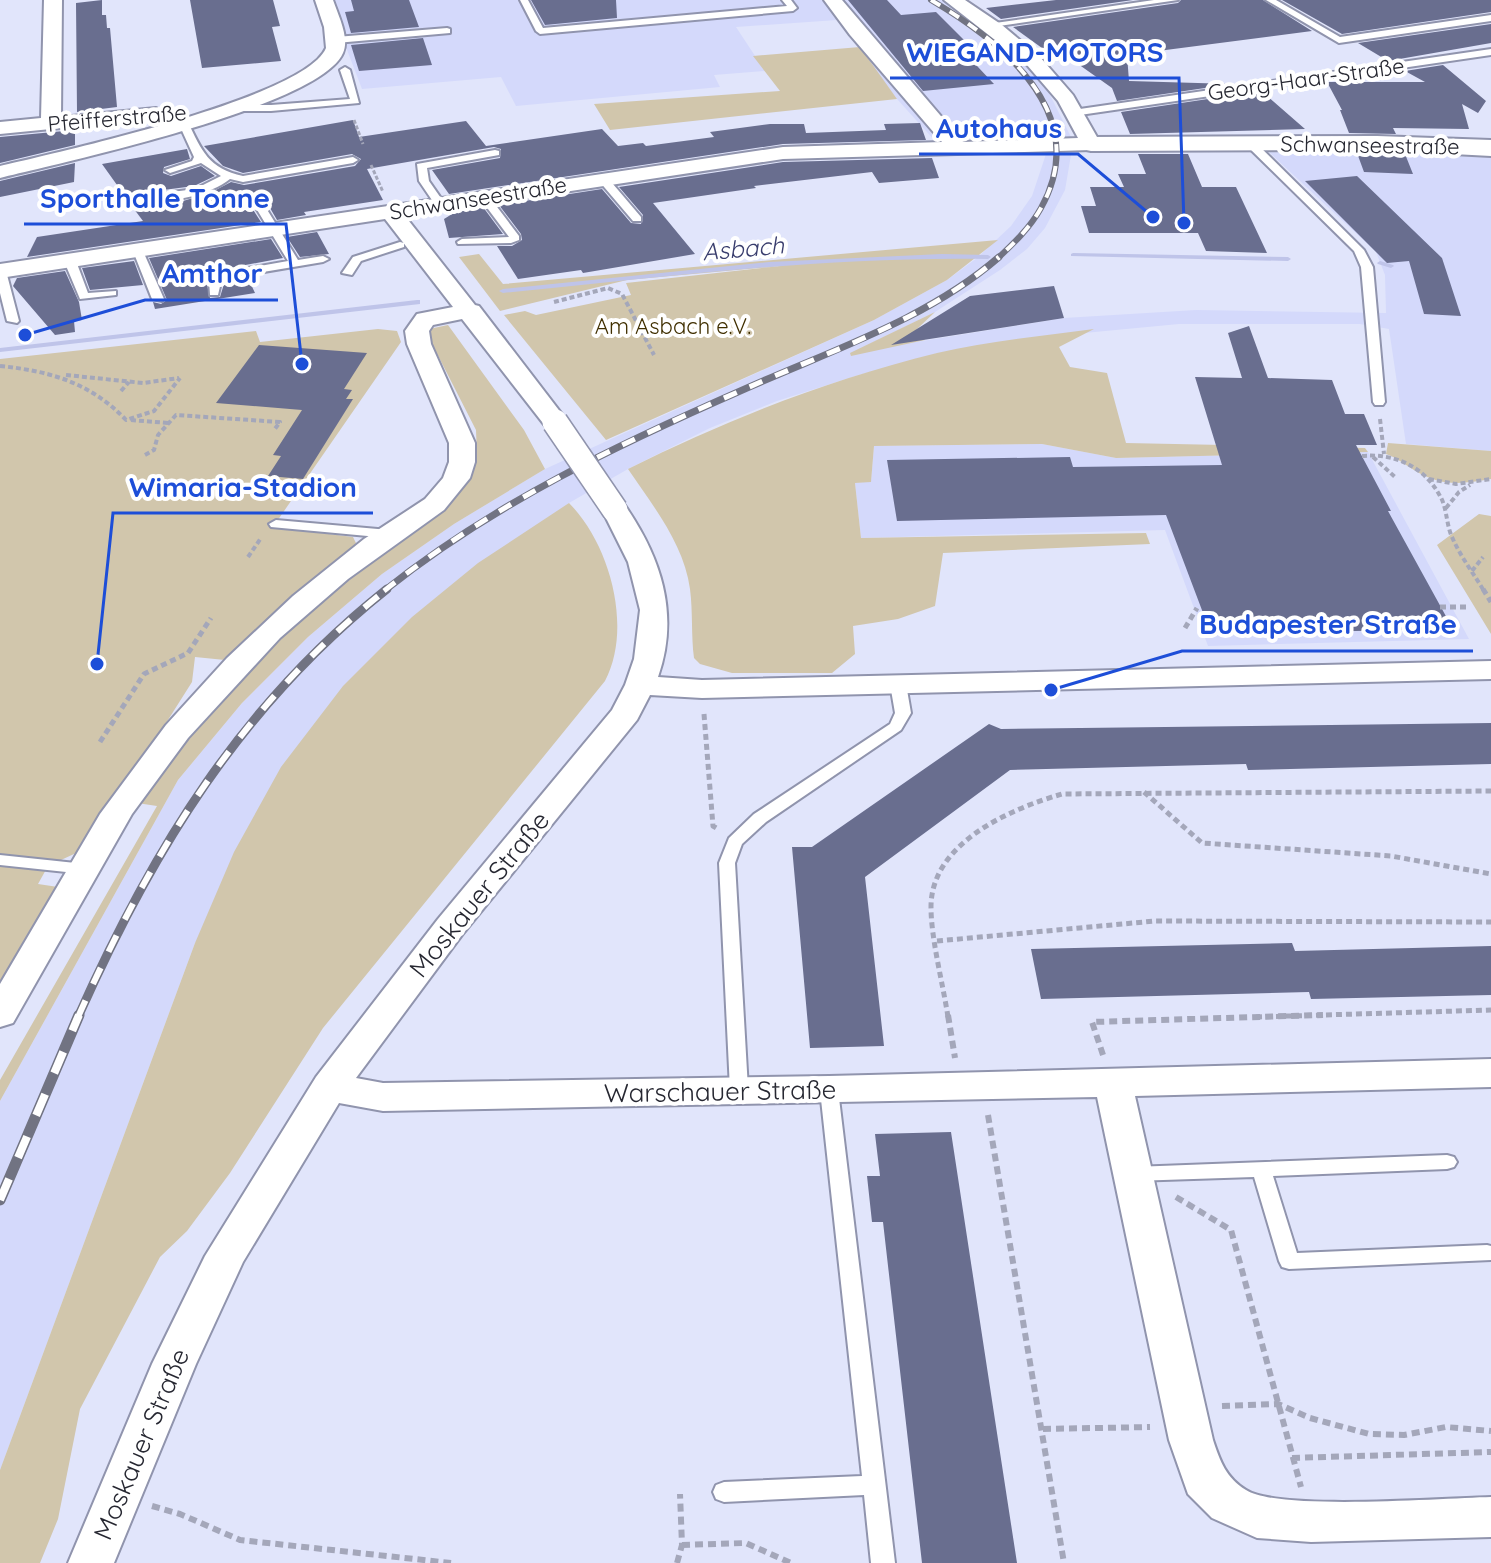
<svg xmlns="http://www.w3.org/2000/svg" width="1491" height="1563" font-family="Quicksand,sans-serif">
<rect width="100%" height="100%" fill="#e1e5fb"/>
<!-- built -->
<path fill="#d4d9fb" d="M334 0H941L963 12 1031 67 1047 89 1072 139 1065 140V154L1071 155 1065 190 1045 228 1027 249 1000 270 935 312 854 352 1064 318 1196 310 1386 313 1385 275 1376 252 1269 152 1491 157V451L1406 444 1389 329 1360 324H1179L1021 339 939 353 859 375 777 401 710 428 628 469 569 503 195 943 0 1470V1101L178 780 242 703 308 637 382 574 454 524 545 469 874 320 947 280 977 258 1011 226 1032 196 1046 154V139L936 142 897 99 837 20 736 27 765 71 714 75 720 87 516 106 501 77 362 89 344 42Z
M1042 444 1116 458 1368 452 1469 639 1208 646 1165 530 861 538 855 483 871 481 874 446Z"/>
<!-- green -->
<path fill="#d1c6ac" d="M860 47 897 99 610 130 594 104 780 91 753 56Z
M998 240 947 280 874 320 606 440 504 315 525 311 536 315 631 295 626 283 780 266 627 280 500 311 459 257 479 254 503 284Z
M935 312 916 330 925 340 851 356 850 353Z
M448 325 524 430 545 469 454 524 382 574 308 637 242 703 178 780 0 1101V1080L157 806 137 803 197 722 300 613 469 476 477 457 476 430 427 334 429 329Z
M378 329 397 331 401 342 273 527 353 537 356 543 353 548 225 660 195 657 192 682 87 848 48 866 38 884 58 887 0 984V359L256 331 260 342Z
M1094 329 1059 347 1070 367 1107 373 1126 443 1365 448 1368 452 1116 458 1042 444 874 446 871 482 855 483 861 538 1146 533 1150 544 943 553 935 606 898 619 853 626 855 654 832 673H732L700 664 694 658C691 635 693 612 690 589 684 544 653 506 628 469 728 419 828 380 937 353 988 341 1042 336 1094 329Z
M1388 443 1491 451V479C1462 484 1440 487 1414 470 1404 464 1397 458 1386 454Z
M569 503C610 544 633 628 605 681L323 1028 230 1173 187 1231 160 1257 80 1409 58 1519 40 1563H0V1470L195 943 234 852 281 767 343 686 412 617 478 563Z
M1479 514 1491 516V634L1437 545Z"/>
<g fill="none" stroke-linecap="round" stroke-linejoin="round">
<!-- stream -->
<path fill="#bfc4e9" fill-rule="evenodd" d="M1073 253 1288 257 1291 259 1288 261 1071 256V254Z
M942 254 988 255 991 257 988 259C826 256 664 277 503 293L499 291 503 289 769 262Z
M1380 261 1393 265 1394 266 1391 268 1378 264 1377 263Z
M417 300H420V304L0 352V348Z"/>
</g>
<!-- building -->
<path fill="#696e8f" d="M102 0V15H106L107 28H110L117 107 77 112 76 3Z
M190 0H273L280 26 272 27 281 61 202 68Z
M351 0H409L419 27 351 33 345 12 354 11Z
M531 0H616L617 18 545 25Z
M848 0H887L901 15 936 12 973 49 962 50 994 84 923 91Z
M1056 0H1133L1001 19 986 8Z
M1181 0H1263L1312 31 1127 55 1129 81 1232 84 1117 101 1112 88 1071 59 1060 61 1013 27 1178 3Z
M1282 0H1491V12L1342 34Z
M1491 24V43L1388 61 1358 43Z
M423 38 432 65 359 71 351 45Z
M1443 65 1486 101 1478 113 1462 104 1469 129 1393 128 1396 134 1349 133 1340 110H1342L1327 82H1425L1405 71Z
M1248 93 1265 94 1305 129 1130 134 1121 112Z
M353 120 359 137 466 121 486 146 602 129 618 146 643 143 646 146 714 137 710 132 770 124H804L806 133 886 130 884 124 920 123 926 140 783 144 449 194 432 170 500 158 501 149 494 147 367 169 383 200 304 212 306 215 277 220 266 201 256 197 250 205 261 222 27 257 37 237 143 221 131 205 183 201 210 193 231 182 244 185 355 166 361 159 352 154 243 173 223 166 204 146Z
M75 130V145L0 163V137Z
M187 149 190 159 164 167 163 173 171 176 201 166 215 176 194 186 133 194 127 199 102 164Z
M1357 153 1405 154 1413 174 1364 172Z
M1138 154H1188L1202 187H1236L1267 253 1206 251 1198 233H1089L1081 206H1096L1090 187H1124L1118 174H1146Z
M932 158 939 178 879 183 872 172 754 186 756 188 653 203 695 254 583 273 581 270 518 279 497 246H512L522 240 521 234 499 205 602 189 631 223 641 224 643 215 619 187 783 162Z
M75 163 74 182 0 197V181Z
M1357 176 1442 258 1461 316 1424 314 1409 261 1387 263 1305 181Z
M483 207 503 234 449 238 444 219 457 211Z
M317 232 329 254 300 257 287 237Z
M271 239 283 258 224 269 206 280 210 298 220 297 224 284 229 281 248 278 255 293 155 309 153 302 161 304 167 300 149 258Z
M134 261 143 285 90 290 82 268Z
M65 271 79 302 82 320 74 321 75 332 55 335 13 286 17 278Z
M1054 286 1064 318 891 345 970 296Z
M1249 326 1268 378 1332 380 1345 414H1364L1377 445H1356L1391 511H1388L1453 629 1211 634 1166 515 897 521 887 460 1070 457 1073 467 1222 465 1195 377 1242 378 1228 333Z
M259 345 367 353 344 389 352 390 346 399H353L303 479 268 476 281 456 273 455 302 410 216 403Z
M1491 723V764L1248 770 1246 764 1010 770 865 877 884 1046 810 1048 792 847H812L989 724 1001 729Z
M1292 943 1295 951 1491 946V995L1311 999 1309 992 1041 999 1031 949Z
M951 1132 995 1420 1017 1563H922L883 1222H872L867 1176H880L875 1134Z"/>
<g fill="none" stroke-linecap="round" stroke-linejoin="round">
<!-- service casing -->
<g stroke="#9094ad" stroke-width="4">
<path id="service" d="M520 0H528L543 28 787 6 782 0H791L797 8 793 11 540 34 536 31Z
M1154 0H1178L992 27 988 24Z
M1266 0H1276L1340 37 1491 15V21L1339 43Z
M447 28 450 29V33L336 43 332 40 336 37Z
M1491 49V55L1073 116 1068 113 1073 110Z
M345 67 350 70 359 103 271 111H235L230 108 235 105H271L350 99 340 70Z
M183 119 188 122C201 150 209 169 243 176L353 157 358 160 353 163 243 182 230 179C208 197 158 205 130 202V198L134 197 195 189 221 176 201 163 170 173 165 170 192 161 194 157 178 122Z
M1246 141H1254L1364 250 1373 267 1385 402 1383 405H1375L1373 402 1361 267 1354 251 1246 145Z
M495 150 499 151V155L427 168 429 181 445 204 444 206H436L419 181 417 164Z
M599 177H607L641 217V221H633L599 181Z
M484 194 488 195 519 236V240L511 243 458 244 457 242 462 239 509 237 479 197Z
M258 200 263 203 298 260 323 256 329 259 323 262 228 278 221 282 218 295H210L209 280 225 272 288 261 253 203Z
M400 242 404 243V247L361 261 352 275 342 273 353 257Z
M134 249 143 251 164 299 162 301 152 299 133 251Z
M66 259 76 261 88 293 116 291V295L80 299 64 261Z
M0 268 6 271 19 321 17 323 7 321 0 293Z
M276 520 389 530 396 534 389 538 271 527 269 524Z
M898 679 906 684 911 713 901 730 766 822 742 844 735 863 748 1089 746 1094 739 1096 732 1094 730 1089 719 863 729 838 754 814 890 724 895 713 890 684Z
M0 855 85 864 93 869 85 874 0 865Z
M829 1083 836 1085 838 1090 895 1563H871L864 1495 724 1502 716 1499 713 1492 716 1485 724 1482 862 1476 820 1090 822 1085Z
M1447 1155 1454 1157 1457 1162 1454 1167 1447 1169 1273 1176 1297 1253 1487 1245 1491 1246V1260L1289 1269 1282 1267 1279 1261 1254 1177 1133 1181 1126 1179 1123 1174 1126 1169 1133 1167Z"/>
</g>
<!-- minor casing -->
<g stroke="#9094ad" stroke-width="4">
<path id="minor" d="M44 0H62L61 117 156 108 166 114 163 118 0 134V122L41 118Z
M315 0H333C338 15 350 38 343 53 320 107 61 163 0 178V166C58 152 305 98 326 48L324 27Z
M824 0H842L963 142 1078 138 1058 101 1027 65 944 0H965L1002 25 1040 57 1073 95 1101 144 1091 150 783 159 405 216 475 305 479 306 568 422 564 427H546L462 319 433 325 429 331 431 344 475 443V462L470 478 444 510 348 579 280 638 188 738 132 814 13 1023 0 1027V984L100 814 166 725 227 658 293 596 364 539 425 499 443 478 449 462V443L407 344 405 331 417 314 453 307 385 219 0 278V264L783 147 942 142 850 35Z
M615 502 624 504C661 557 680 614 658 677L702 680 1491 661V679L702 698 650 695 637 720 462 935 356 1078 383 1083 829 1076 1491 1059V1087L1135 1096 1213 1440C1220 1461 1226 1478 1246 1490 1278 1511 1444 1498 1491 1497V1537L1311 1542 1257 1538 1212 1518 1188 1494 1169 1440 1097 1097 383 1111 339 1103 243 1262 196 1364 114 1563H68L152 1364 205 1256 316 1077 438 919 612 710 625 685 634 659 640 610 628 562 602 510 606 504Z"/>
</g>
<!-- tertiary casing -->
<g stroke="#9094ad" stroke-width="4">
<path id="tertiary" d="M1377 136 1491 140V156L1377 150 1091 151 1082 149 1079 144 1082 139 1091 137Z"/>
</g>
<!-- path-far3 -->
<path stroke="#a4a7ba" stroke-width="3" stroke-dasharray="4 2" stroke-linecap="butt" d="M354 120 363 144
M371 165 383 192"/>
<!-- path-far2 -->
<path stroke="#a4a7ba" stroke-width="4" stroke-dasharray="5 3" stroke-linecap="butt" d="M554 302 608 288 622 294 654 355
M0 366C50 371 91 383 126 420L154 411 180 378
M66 375 143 383 179 378
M121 391 129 382
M1380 419 1384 454
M131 420 168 423
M145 455 154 450 158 435 176 415 280 422 274 430
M1362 456C1394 453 1424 466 1440 496 1447 507 1446 524 1452 537 1460 556 1474 574 1484 591
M1373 457 1395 477
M1429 479 1456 484 1491 479
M1446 508 1459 492 1470 485
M248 557 261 538
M1472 571 1483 557"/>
<!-- path-far1 -->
<path stroke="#a4a7ba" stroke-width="5" stroke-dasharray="6 4" stroke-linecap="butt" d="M1483 589 1491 602
M1440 607H1466
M1185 628 1197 608
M704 714 713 826 718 829
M100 742 144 674 188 653 211 618
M1144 792 1202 843 1391 856 1491 874
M937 941 1155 921 1491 922
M948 1017C943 984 931 939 931 907 931 843 1010 809 1062 794L1491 791
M1256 1017 1491 1010"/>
<!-- path -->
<path stroke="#a4a7ba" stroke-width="6" stroke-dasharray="8 5" stroke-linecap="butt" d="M948 1015 955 1058
M1103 1055 1092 1022 1323 1015
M988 1115 1064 1563
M1176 1197 1231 1230 1301 1487
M1222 1406 1278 1404 1310 1418 1369 1434 1404 1435 1446 1427 1491 1431
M1043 1429 1150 1427
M1292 1458 1491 1452
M152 1506 180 1514 240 1540 451 1563
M682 1545 746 1543 791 1563
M677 1563 682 1545 680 1494"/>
<!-- service -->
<use href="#service" fill="#fff" fill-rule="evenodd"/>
<!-- minor -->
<use href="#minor" fill="#fff" fill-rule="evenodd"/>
<!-- tertiary -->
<use href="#tertiary" fill="#fff" fill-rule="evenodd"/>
<!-- rail-far3 casing -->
<g stroke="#717382" stroke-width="6">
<path id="rail-far3" d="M931 0C1004 43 1093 114 1041 208 1030 228 1013 244 997 259"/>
</g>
<!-- rail-far2 casing -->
<g stroke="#717382" stroke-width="7">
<path id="rail-far2" d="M384 591C494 503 619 444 747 388 832 350 928 319 999 257"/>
</g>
<!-- rail-far1 casing -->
<g stroke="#717382" stroke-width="9">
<path id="rail-far1" d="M78 1017C153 849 241 705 387 589"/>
</g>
<!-- rail casing -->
<g stroke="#717382" stroke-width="11">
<path id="rail" d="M0 1200 79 1015"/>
</g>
<!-- rail-far3 -->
<use href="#rail-far3" stroke="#fff" stroke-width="4" stroke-dasharray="11" stroke-linecap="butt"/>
<!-- rail-far2 -->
<use href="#rail-far2" stroke="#fff" stroke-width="5" stroke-dasharray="14" stroke-linecap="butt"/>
<!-- rail-far1 -->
<use href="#rail-far1" stroke="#fff" stroke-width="6" stroke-dasharray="18" stroke-linecap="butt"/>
<!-- rail -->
<use href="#rail" stroke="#fff" stroke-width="8" stroke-dasharray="23" stroke-linecap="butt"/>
<!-- minor-bridge casing -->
<g stroke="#9094ad" stroke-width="28" stroke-linecap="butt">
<path id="minor-bridge" d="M555 422 615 510"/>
</g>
<!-- minor-bridge -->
<use href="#minor-bridge" stroke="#fff" stroke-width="25"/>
</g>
<g text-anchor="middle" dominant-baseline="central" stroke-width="8" stroke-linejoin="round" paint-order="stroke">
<!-- far-street labels -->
<g font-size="22" fill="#262731" stroke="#fff">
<text transform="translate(1306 79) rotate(-8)">Georg-Haar-Straße</text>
<text transform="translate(117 118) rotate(-5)">Pfeifferstraße</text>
<text transform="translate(1370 145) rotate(1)">Schwanseestraße</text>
<text transform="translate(478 198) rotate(-9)">Schwanseestraße</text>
</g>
<!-- far-park labels -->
<g font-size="22" fill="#402f00" stroke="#fff">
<text x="673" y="326">Am Asbach e.V.</text>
</g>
<!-- far-water labels -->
<g font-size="24" font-style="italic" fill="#393d6d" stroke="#fff">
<text transform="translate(743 248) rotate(-5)">Asbach</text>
</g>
<!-- street labels -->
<g font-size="26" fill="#262731" stroke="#fff">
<text transform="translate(479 894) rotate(-51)">Moskauer Straße</text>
<text transform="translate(720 1091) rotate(-1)">Warschauer Straße</text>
<text transform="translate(141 1444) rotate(-67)">Moskauer Straße</text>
</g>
</g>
<!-- callouts -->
<path fill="none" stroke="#1d4ed8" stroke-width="3" d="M1184 223L1179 78H890M1153 217L1078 154H919M302 364L286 224H24M25 335L145 300H278M97 664L113 513H373M1051 690L1182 651H1473"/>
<g fill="#1d4ed8" stroke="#fff" stroke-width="3">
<circle cx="1184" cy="223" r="8"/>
<circle cx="1153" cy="217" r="8"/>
<circle cx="302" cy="364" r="8"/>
<circle cx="25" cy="335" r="8"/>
<circle cx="97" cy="664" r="8"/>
<circle cx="1051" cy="690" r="8"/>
</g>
<g font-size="28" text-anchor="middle" font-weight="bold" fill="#1d4ed8" stroke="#fff" stroke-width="8" stroke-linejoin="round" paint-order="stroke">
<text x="1035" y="62">WIEGAND-MOTORS</text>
<text x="999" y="138">Autohaus</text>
<text x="155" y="208">Sporthalle Tonne</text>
<text x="212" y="283">Amthor</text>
<text x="243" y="497">Wimaria-Stadion</text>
<text x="1328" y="634">Budapester Straße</text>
</g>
</svg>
